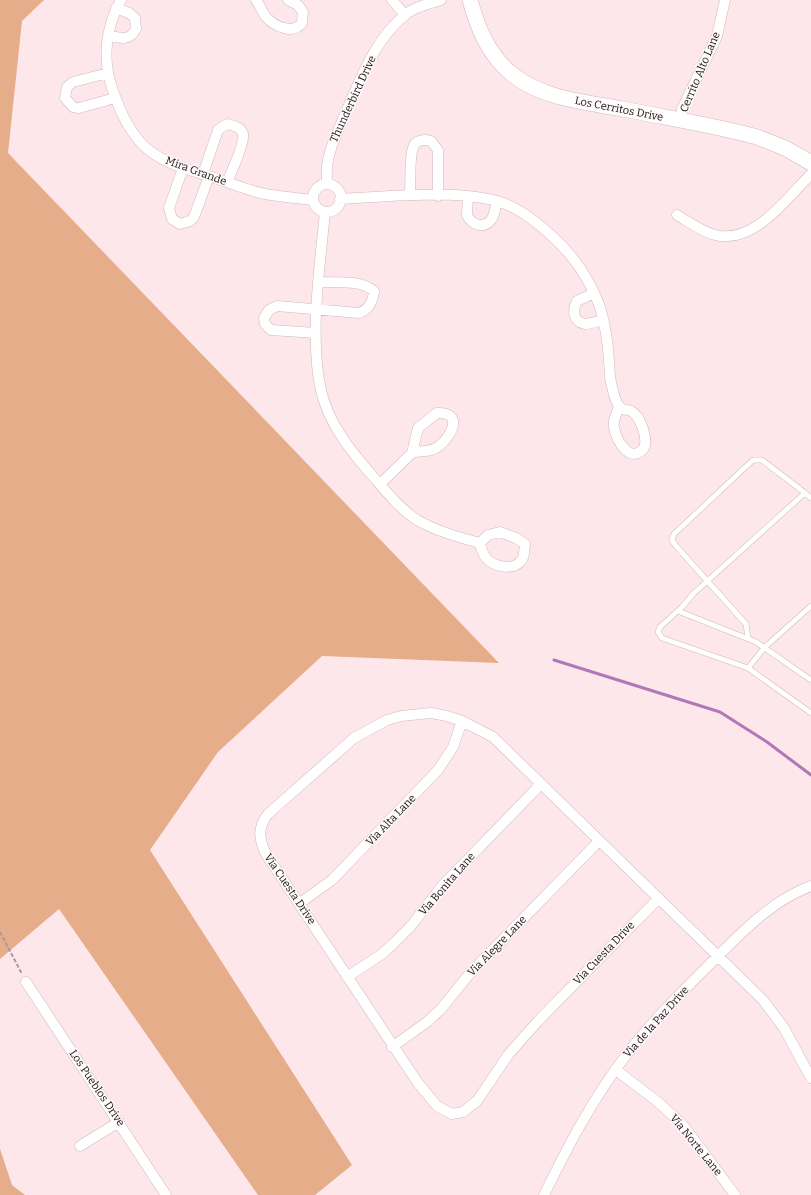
<svg xmlns="http://www.w3.org/2000/svg" width="811" height="1195" font-family="Bitter,serif">
<rect width="100%" height="100%" fill="#fee7ea"/>
<!-- green -->
<path fill="#e5ad89" d="M0 0H44L22 21 8 153 499 663 322 656 218 752 150 850 352 1165 315 1195H258L59 909 0 959Z
M0 1149 12 1185 25 1195H0Z"/>
<g fill="none" stroke-linecap="round" stroke-linejoin="round">
<!-- stream -->
<path stroke="#b177b8" stroke-width="3" d="M554 660 720 712 767 742 811 775"/>
<!-- lane casing -->
<g stroke="#cfb9bc" stroke-width="6">
<path id="lane" d="M811 498 805 493 694 593 682 607 660 627 658 632 662 638 748 668 811 713
M678 611 756 642 811 680
M748 638 746 624 676 546 672 540 674 534 753 460H762L805 493
M748 668 765 647 811 606"/>
</g>
<!-- street casing -->
<g stroke="#cfb9bc" stroke-width="11">
<path id="street" d="M121 0C106 26 102 59 112 88 119 108 127 128 142 144 162 165 195 171 221 180 236 185 250 191 265 194 281 197 297 198 313 200
M256 0C260 5 262 12 266 17 274 26 293 35 302 23L303 12 298 5 288 0
M392 0 405 15
M108 35C120 38 129 42 136 29L135 18 129 13 116 8
M108 73 73 82 67 87 65 98 73 107 79 108 115 98
M680 121 682 109 717 36 725 0
M183 168 169 208 172 219 180 224 190 221 194 217 209 176
M203 174 218 130 227 124C234 126 241 127 243 134 245 143 231 173 227 182
M327 184C327 176 326 168 328 160 331 144 339 129 345 114 360 80 375 39 405 15 415 6 429 4 441 0
M313 198a14 14 0 1 1 28 0a14 14 0 1 1-28 0Z
M410 195C411 184 409 158 413 148 415 140 424 139 431 141L438 150V196
M468 196 467 215C471 224 483 230 491 220 495 215 495 207 497 201
M340 199C386 197 460 188 503 203 522 210 539 224 553 237 574 256 590 280 600 307 605 324 608 343 609 361 610 368 609 375 611 382 613 390 614 401 620 407 623 411 626 409 631 411 641 416 648 439 644 448 630 465 617 441 614 428 612 420 617 414 619 406
M325 212C320 265 309 338 321 390 328 422 349 449 370 473 384 489 399 508 417 520 436 531 458 537 480 543
M677 215C689 222 702 232 715 235 754 245 787 198 811 174
M594 293 577 301C572 310 573 322 585 324 590 324 598 321 603 320
M316 333 271 330 265 324 264 318 269 310 277 306 359 313C369 309 373 302 374 291 360 279 336 283 318 282
M437 413C464 412 452 436 439 446 431 453 421 450 412 453L418 428Z
M380 484 412 453
M500 532 516 538 525 544C524 550 525 558 520 562 511 571 493 566 486 558 483 554 481 548 480 543L488 535Z
M659 898 538 1021 508 1055 477 1101 463 1112 452 1114 437 1106 418 1083 266 854C259 839 257 828 268 814L354 738 387 720 401 716 431 713 447 716 462 721 493 737 763 1000 784 1028 811 1078
M300 903 332 880 438 770 453 747 462 721
M347 977 382 954 394 943 411 926 442 886 541 784
M26 982 166 1195
M392 1047 427 1022 441 1009 471 972 599 841
M616 1070 658 1102 683 1125 735 1195
M80 1146 119 1122
M544 1195C568 1146 593 1098 627 1054 653 1020 685 989 715 959 744 930 773 900 811 886"/>
</g>
<!-- secondary casing -->
<g stroke="#cfb9bc" stroke-width="16">
<path id="secondary" d="M470 0C478 29 489 56 513 75 544 99 585 102 623 109 667 118 713 125 757 137L785 148 811 163"/>
</g>
<!-- path -->
<path stroke="#aa999b" stroke-width="2" stroke-dasharray="4 2" stroke-linecap="butt" d="M0 932 22 974"/>
<!-- lane -->
<use href="#lane" stroke="#fff" stroke-width="5"/>
<!-- street -->
<use href="#street" stroke="#fff" stroke-width="10"/>
<!-- secondary -->
<use href="#secondary" stroke="#fff" stroke-width="15"/>
</g>
<g text-anchor="middle" dominant-baseline="central" stroke-width="3" stroke-linejoin="round" paint-order="stroke">
<!-- street labels -->
<g font-size="11" fill="#1c1516" stroke="#fef9fa">
<text transform="translate(700 72) rotate(-67)">Cerrito Alto Lane</text>
<text transform="translate(353 99) rotate(-65)">Thunderbird Drive</text>
<text transform="translate(619 109) rotate(11)">Los Cerritos Drive</text>
<text transform="translate(196 171) rotate(20)">Mira Grande</text>
<text transform="translate(391 820) rotate(-46)">Via Alta Lane</text>
<text transform="translate(447 884) rotate(-49)">Via Bonita Lane</text>
<text transform="translate(290 889) rotate(56)">Via Cuesta Drive</text>
<text transform="translate(497 946) rotate(-46)">Via Alegre Lane</text>
<text transform="translate(604 953) rotate(-46)">Via Cuesta Drive</text>
<text transform="translate(656 1022) rotate(-48)">Via de la Paz Drive</text>
<text transform="translate(97 1088) rotate(56)">Los Pueblos Drive</text>
<text transform="translate(696 1145) rotate(51)">Via Norte Lane</text>
</g>
</g>
</svg>
